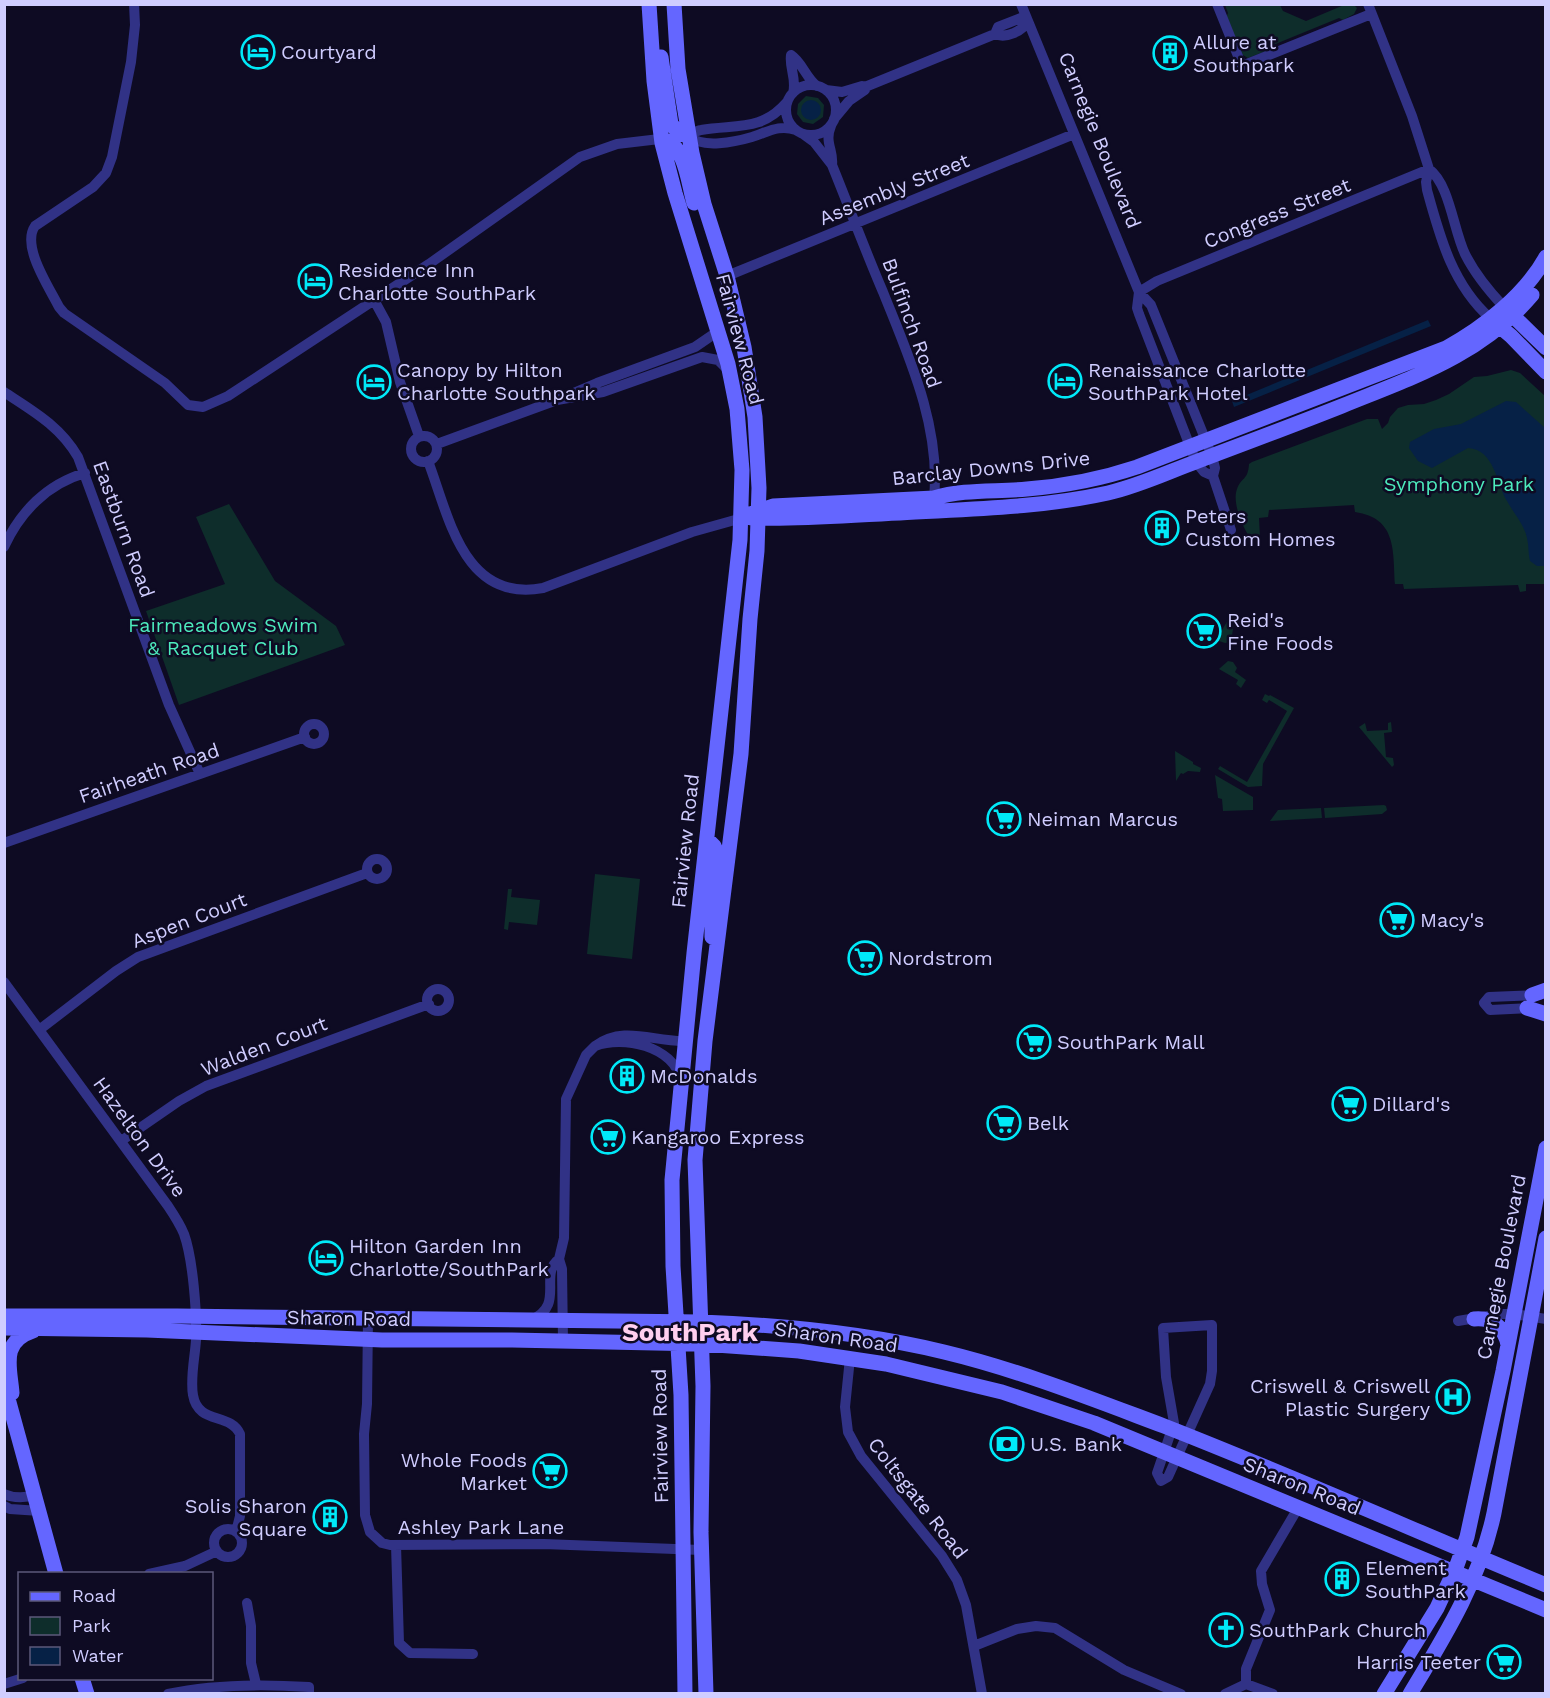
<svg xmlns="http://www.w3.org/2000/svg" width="1550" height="1698" font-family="'Work Sans',sans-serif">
<rect width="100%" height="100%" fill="#0e0b23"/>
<!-- green -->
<path fill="#0e2d2b" d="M1225 5H1280L1283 11 1306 21 1344 5H1354L1357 8 1354 14 1343 20 1339 18 1273 45 1271 49 1248 58 1243 55 1226 18 1228 13Z
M806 96 818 98 824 105 823 117 813 124 803 122 797 114 798 104Z
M1511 370 1520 373 1545 396V584H1526V591L1520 592 1518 585 1404 589 1403 584H1395C1393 551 1397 518 1355 512L1354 505 1269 510 1268 517 1259 518 1260 538 1249 536C1242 526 1232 502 1237 489 1241 477 1248 481 1249 464L1252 462 1367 419H1378L1382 429 1388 423 1390 417 1398 408 1408 405 1424 404 1436 400 1449 394 1474 377 1487 376Z
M229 504 275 581 336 626 345 645 179 705 146 611 225 584 196 517Z
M1231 615 1235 616 1231 642 1225 643 1216 640Z
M1228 661 1233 662 1237 668 1235 672 1246 680 1241 688 1236 684 1238 680 1219 669Z
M1265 694 1269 696 1270 695 1294 708 1263 764 1262 786 1248 787 1218 769 1220 766 1247 782 1287 711 1269 700 1267 703 1262 700Z
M1391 722 1392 732 1384 733 1386 757 1393 758 1394 765 1392 767 1359 727 1365 723 1367 731 1388 730V723Z
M1175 751 1193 762V764L1201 768 1200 772 1188 771 1183 774 1181 773 1176 781Z
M1215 775 1253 797V810L1223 811 1222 799 1218 798Z
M1384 805 1386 806 1387 810 1382 814 1325 818 1324 808Z
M1321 808 1322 818 1270 821 1278 810Z
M595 874 640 879 632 959 587 954Z
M508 889H512L511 897 540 900 537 925 509 922 508 930 504 929Z"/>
<!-- water -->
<path fill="#062146" d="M801 110a10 10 0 1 1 20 0a10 10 0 1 1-20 0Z
M1428 320 1431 326 1234 407 1232 401Z
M1506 401 1516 402 1545 428V566H1537L1530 561C1528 554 1529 546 1527 538 1524 524 1514 514 1507 501 1496 483 1495 450 1468 448L1432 468 1418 461 1409 448 1410 442 1434 429 1461 424Z"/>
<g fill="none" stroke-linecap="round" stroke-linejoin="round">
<!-- street -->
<path stroke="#313286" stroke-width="10" d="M134 4 135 25 131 62 112 157 106 173 93 187 35 226C21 246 49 287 59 307L64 313 165 383 188 405 203 407 228 396 429 264 580 157 617 144 668 138
M1021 4 1139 292 1157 281 1429 169
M1217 4 1242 66 1371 14
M1368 4 1412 116 1429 169 1426 182 1427 190C1440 237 1452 284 1490 318
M1021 18 1028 21C1023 31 1006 39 995 34L998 27Z
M786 110a25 25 0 1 1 50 0a25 25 0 1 1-50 0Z
M865 87 995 34
M826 90 842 92 862 86 865 87V90L849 101 834 119
M793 93C797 79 789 68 791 55 802 62 806 78 817 86
M803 134 814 142 832 165C834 151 824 142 831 126
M689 136C702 149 735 142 752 137 768 132 779 124 796 130
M684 137C690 136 694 131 701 130 736 124 761 132 787 102
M832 165C849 207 865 250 883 292 909 357 941 427 934 498
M1429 169C1450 185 1453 229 1465 254 1475 274 1489 291 1504 307
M727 276 1074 134
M374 300 386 322 400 382 419 436
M717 325 714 334 695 347 597 383 557 400 603 392 702 357 718 360 728 370
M4 392C33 411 60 426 78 457L169 705 200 774
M411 449a13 13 0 1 1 26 0a13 13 0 1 1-26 0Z
M437 444 557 400
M428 461C449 516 463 603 543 588L692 532 742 518
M1213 476 1204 472 1196 462 1139 314 1137 308 1139 292 1151 305 1212 456 1215 468 1213 476 1231 530
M4 547C20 512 47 484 85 473
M304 734a10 10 0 1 1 20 0a10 10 0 1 1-20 0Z
M4 843 305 737
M367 869a10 10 0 1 1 20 0a10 10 0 1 1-20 0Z
M4 982 168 1206C174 1215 180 1224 184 1234 193 1259 197 1313 196 1340 195 1357 190 1378 193 1395 198 1425 230 1412 240 1434V1516L236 1532
M427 1000a11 11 0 1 1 22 0a11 11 0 1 1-22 0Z
M1533 1008 1490 1010 1484 1003 1489 997 1539 995
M39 1030 116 971 138 957 367 873
M681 1080C673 1046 623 1035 595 1046 624 1025 653 1042 685 1041
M121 1141 179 1101 206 1086 429 1004
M559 1259 564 1238 566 1099 586 1055 595 1046
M368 1318 367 1404 364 1434 365 1515 370 1532 382 1543 390 1545 544 1544 701 1550
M531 1320C566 1305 538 1275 559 1259L562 1269 563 1341
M1458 1321 1499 1314H1514L1546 1319
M1212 1325V1371L1210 1384 1168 1477 1161 1481 1157 1473 1174 1423 1166 1377 1163 1328Z
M850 1358 845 1407 848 1432 861 1456 942 1556 957 1580 966 1605 982 1694
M4 1494C15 1499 25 1498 36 1495
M4 1506 10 1509 40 1511
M214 1543a14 14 0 1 1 28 0a14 14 0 1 1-28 0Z
M396 1545 399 1643 410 1653 473 1654
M149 1574 185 1566 217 1551
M247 1603 251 1626V1663L256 1684
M974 1646 1017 1629 1036 1626 1055 1628 1124 1670 1181 1694
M4 1684 23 1678
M1246 1684V1669L1270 1610 1262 1584 1261 1571 1298 1508
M168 1694C214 1684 262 1684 309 1687V1694
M1225 1694 1246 1684 1273 1694"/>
<!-- secondary -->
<path stroke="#6466ff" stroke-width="15" d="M649 4 654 81 662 143 675 193 728 364 737 409 742 470 740 540 694 953 672 1180 673 1266 681 1395 685 1694
M674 4 678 69 692 153 704 204 727 276 744 347 755 417 759 488 757 551 750 619 741 754 705 1041 695 1160 703 1386 701 1532 706 1694
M661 57 671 124 680 134 689 136
M662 139C686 145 688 183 694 203
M1505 308 1546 348
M1492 320 1511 336 1546 372
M750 514 773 506 934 498C964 489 995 492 1027 489 1064 486 1101 479 1137 467L1446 348C1483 328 1525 295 1546 257
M751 518C800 520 850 515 900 513 969 509 1040 508 1108 493 1139 486 1168 472 1198 461 1246 443 1294 425 1342 406 1413 377 1480 356 1532 295
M707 839 714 846 717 853 712 902V937
M1532 995 1546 990
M1527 1008 1546 1014
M4 1316H177L701 1322C782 1325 865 1333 944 1352 1019 1370 1092 1399 1164 1426 1292 1476 1418 1532 1546 1585
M1474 1319C1492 1317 1505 1328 1508 1345
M4 1328 147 1330 382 1340H512L702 1344 799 1351 886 1364 1002 1392 1094 1423 1546 1610
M4 1384 56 1574
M12 1393C10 1367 0 1342 33 1331
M82 1678 87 1694
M1384 1694 1437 1608 1457 1565 1467 1537 1503 1371 1546 1148
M1410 1694C1445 1636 1480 1580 1494 1513L1546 1238"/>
</g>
<!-- icons -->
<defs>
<g id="hotel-ring" transform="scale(1.725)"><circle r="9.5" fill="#0e0b23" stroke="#00e9f8" stroke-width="1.5"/><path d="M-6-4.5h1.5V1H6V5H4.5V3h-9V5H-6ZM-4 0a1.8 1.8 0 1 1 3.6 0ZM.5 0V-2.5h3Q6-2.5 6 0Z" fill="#00e9f8"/></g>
<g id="building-ring" transform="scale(1.725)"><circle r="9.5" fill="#0e0b23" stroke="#00e9f8" stroke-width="1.5"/><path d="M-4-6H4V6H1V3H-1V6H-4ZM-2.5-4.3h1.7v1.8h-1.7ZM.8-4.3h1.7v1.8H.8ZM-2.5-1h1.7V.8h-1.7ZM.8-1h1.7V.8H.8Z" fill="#00e9f8"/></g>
<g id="supermarket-ring" transform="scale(1.725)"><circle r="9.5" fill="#0e0b23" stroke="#00e9f8" stroke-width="1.5"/><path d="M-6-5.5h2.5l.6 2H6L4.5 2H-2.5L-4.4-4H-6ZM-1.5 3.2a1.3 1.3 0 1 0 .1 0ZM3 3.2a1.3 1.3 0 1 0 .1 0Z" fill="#00e9f8"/></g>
<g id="hospital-ring" transform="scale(1.725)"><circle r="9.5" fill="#0e0b23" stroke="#00e9f8" stroke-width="1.5"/><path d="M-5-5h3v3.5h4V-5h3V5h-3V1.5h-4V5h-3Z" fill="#00e9f8"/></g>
<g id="bank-ring" transform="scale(1.725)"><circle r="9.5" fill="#0e0b23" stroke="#00e9f8" stroke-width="1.5"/><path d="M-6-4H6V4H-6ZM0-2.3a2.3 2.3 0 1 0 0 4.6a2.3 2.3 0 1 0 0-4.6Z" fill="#00e9f8"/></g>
<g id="church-ring" transform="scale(1.725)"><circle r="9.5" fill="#0e0b23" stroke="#00e9f8" stroke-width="1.5"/><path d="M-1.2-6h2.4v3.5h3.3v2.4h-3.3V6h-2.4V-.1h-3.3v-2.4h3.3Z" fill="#00e9f8"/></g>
</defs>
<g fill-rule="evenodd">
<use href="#hotel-ring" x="258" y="52"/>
<use href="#building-ring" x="1170" y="53"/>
<use href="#hotel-ring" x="315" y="281"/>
<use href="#hotel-ring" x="1065" y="381"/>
<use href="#hotel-ring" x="374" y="382"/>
<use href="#building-ring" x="1162" y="528"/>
<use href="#supermarket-ring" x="1204" y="631"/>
<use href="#supermarket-ring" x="1004" y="819"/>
<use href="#supermarket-ring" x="1397" y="920"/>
<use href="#supermarket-ring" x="865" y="958"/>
<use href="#supermarket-ring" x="1034" y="1042"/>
<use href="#building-ring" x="627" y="1076"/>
<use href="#supermarket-ring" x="1349" y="1104"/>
<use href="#supermarket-ring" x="1004" y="1123"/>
<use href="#supermarket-ring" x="608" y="1137"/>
<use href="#hotel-ring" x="326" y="1258"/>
<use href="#hospital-ring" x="1453" y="1397"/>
<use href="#bank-ring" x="1007" y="1444"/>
<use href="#supermarket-ring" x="550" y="1471"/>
<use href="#building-ring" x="330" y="1517"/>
<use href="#building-ring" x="1342" y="1579"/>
<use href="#church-ring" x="1226" y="1630"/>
<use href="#supermarket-ring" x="1504" y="1662"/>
</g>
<g text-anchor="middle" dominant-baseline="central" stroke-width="5" stroke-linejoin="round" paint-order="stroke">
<!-- poi labels -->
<g font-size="20" fill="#d0cdff" stroke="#0e0b23" text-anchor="start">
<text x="1193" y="42">Allure at<tspan x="1193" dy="23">Southpark</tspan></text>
<text x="281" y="52">Courtyard</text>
<text x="338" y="270">Residence Inn<tspan x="338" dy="23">Charlotte SouthPark</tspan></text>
<text x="397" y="370">Canopy by Hilton<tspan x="397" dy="23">Charlotte Southpark</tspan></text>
<text x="1088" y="370">Renaissance Charlotte<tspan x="1088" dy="23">SouthPark Hotel</tspan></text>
<text x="1185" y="516">Peters<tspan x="1185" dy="23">Custom Homes</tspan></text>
<text x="1227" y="620">Reid's<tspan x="1227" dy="23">Fine Foods</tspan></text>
<text x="1027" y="819">Neiman Marcus</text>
<text x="1420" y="920">Macy's</text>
<text x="888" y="958">Nordstrom</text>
<text x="1057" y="1042">SouthPark Mall</text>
<text x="650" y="1076">McDonalds</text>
<text x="1372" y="1104">Dillard's</text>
<text x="1027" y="1123">Belk</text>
<text x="631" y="1137">Kangaroo Express</text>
<text x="349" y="1246">Hilton Garden Inn<tspan x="349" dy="23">Charlotte/SouthPark</tspan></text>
<text x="1430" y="1386" text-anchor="end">Criswell &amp; Criswell<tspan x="1430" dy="23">Plastic Surgery</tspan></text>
<text x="1030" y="1444">U.S. Bank</text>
<text x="527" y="1460" text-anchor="end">Whole Foods<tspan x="527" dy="23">Market</tspan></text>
<text x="307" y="1506" text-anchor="end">Solis Sharon<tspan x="307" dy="23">Square</tspan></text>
<text x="1365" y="1568">Element<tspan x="1365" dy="23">SouthPark</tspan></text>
<text x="1249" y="1630">SouthPark Church</text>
<text x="1481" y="1662" text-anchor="end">Harris Teeter</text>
</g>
<!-- street labels -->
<g font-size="20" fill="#d0cdff" stroke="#0e0b23">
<text transform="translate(1100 140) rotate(68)">Carnegie Boulevard</text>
<text transform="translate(894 189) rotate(-22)">Assembly Street</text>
<text transform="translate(1277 213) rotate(-22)">Congress Street</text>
<text transform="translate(912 323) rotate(70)">Bulfinch Road</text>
<text transform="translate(740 339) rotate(75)">Fairview Road</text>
<text transform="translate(991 468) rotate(-6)">Barclay Downs Drive</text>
<text transform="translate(124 529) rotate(70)">Eastburn Road</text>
<text transform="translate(149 773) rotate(-19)">Fairheath Road</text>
<text transform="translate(685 841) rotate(-84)">Fairview Road</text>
<text transform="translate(189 920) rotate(-21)">Aspen Court</text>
<text transform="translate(264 1046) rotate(-21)">Walden Court</text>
<text transform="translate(140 1137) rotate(54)">Hazelton Drive</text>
<text transform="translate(1501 1267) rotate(-79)">Carnegie Boulevard</text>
<text transform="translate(349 1318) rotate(1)">Sharon Road</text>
<text transform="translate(836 1337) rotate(8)">Sharon Road</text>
<text transform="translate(660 1436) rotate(-91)">Fairview Road</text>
<text transform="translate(1302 1486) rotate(22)">Sharon Road</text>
<text transform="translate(918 1498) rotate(52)">Coltsgate Road</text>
<text x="481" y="1527">Ashley Park Lane</text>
</g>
<!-- park labels -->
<g font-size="20" fill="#4debbd" stroke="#0e0b23">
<text x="1459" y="484">Symphony Park</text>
<text x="223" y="625">Fairmeadows Swim<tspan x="223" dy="23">&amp; Racquet Club</tspan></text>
</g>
<!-- district labels -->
<g font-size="26" font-weight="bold" fill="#ffcfef" stroke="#0e0b23">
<text x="690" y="1332">SouthPark</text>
</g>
</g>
<!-- border -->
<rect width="1550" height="1698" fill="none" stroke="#d0cdff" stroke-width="12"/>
<!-- legend -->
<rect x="18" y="1572" width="195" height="108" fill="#0e0b23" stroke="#5c597b" stroke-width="1.5"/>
<rect x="30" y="1592" width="30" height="9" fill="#6466ff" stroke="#5c597b" stroke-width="1.5"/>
<text x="72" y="1602" font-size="18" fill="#d0cdff">Road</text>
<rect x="30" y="1617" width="30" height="18" fill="#0e2d2b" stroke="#5c597b" stroke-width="1.5"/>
<text x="72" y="1632" font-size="18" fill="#d0cdff">Park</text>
<rect x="30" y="1647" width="30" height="18" fill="#062146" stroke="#5c597b" stroke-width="1.5"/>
<text x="72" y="1662" font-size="18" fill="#d0cdff">Water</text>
</svg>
